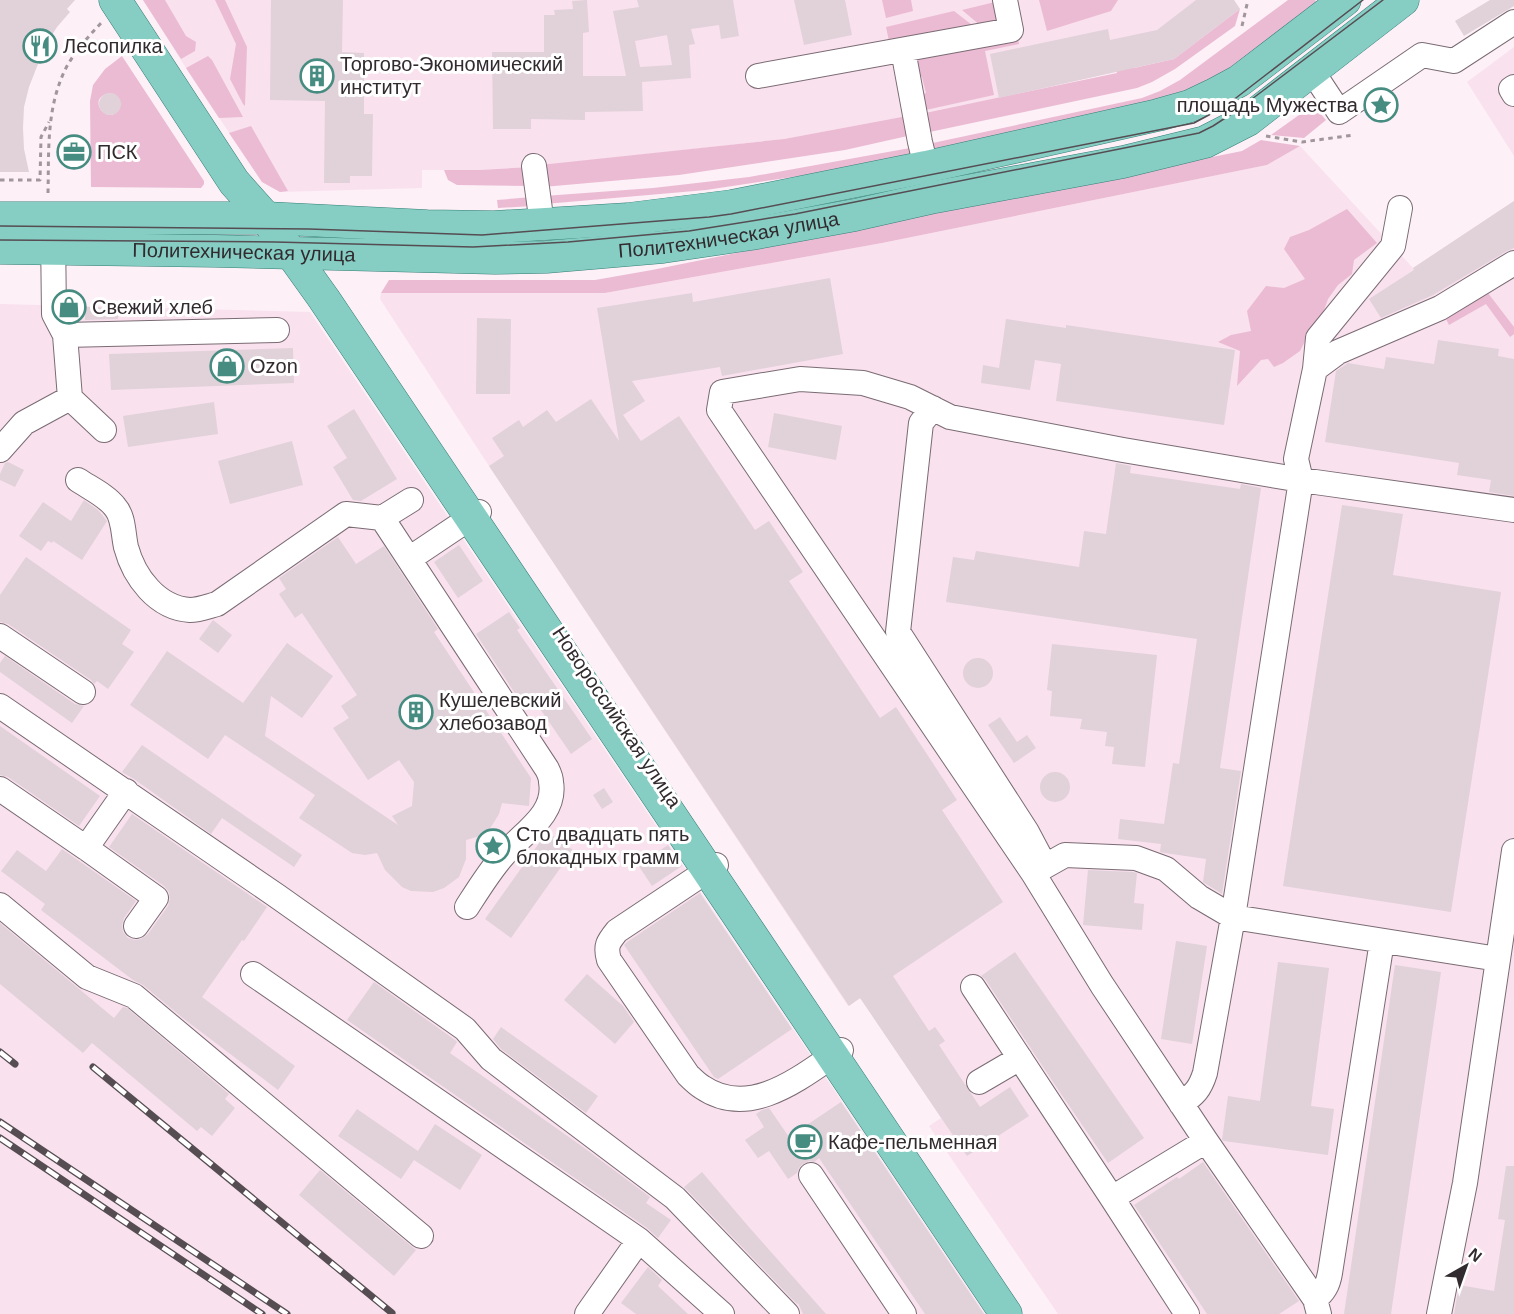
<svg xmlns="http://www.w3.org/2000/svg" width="1514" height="1314" font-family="Helvetica,sans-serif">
<rect width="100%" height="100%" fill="#fdf0f7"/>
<!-- built -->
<path fill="#f9e1ee" d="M143 0H1234L1240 9 1174 59 999 98 907 116 784 139 529 167 479 170H422V188L280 192 262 182 186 68Z
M1514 47V156L1467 82Z
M1300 146 1413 268 1514 201V1314H1058L929 1126 941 1118 861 998 848 1006 489 466 380 299 381 293H605L882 243 1267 165Z
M0 304 310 312 985 1314H0Z"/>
<!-- green -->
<path fill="#ebbbd4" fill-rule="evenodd" d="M143 0H165L186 36 196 42 195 51 181 59Z
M215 0H225L247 47 245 106 243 104 230 79 236 44Z
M882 0H911L913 11 886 18Z
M1039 0H1118L1111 11 1047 31Z
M1288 0H1315L1318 4 1230 70 1192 90 1145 106 930 152 928 144 1142 98 1160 91 1180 80Z
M995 2 998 23 981 26 962 10Z
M1240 9 1235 26 1175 69 1152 82 1137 88 925 133 920 114 1117 73 1115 65 1134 68 1174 59Z
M954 11 976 28 889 41 886 27Z
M1018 38 1019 44 985 51 994 95 921 111 918 96 926 93 922 77 913 78 915 58Z
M122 56 204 181V184L201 188 91 187 90 101 93 85 105 69ZM110 93C118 95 124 103 118 111 105 125 86 97 110 93Z
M208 56 212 60 243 117 219 118 186 68Z
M1313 105 1326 120 1304 138 1271 135Z
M907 116 912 135 845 150 679 175 543 187 540 165 784 139Z
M251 126 288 191 280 192 262 182 229 133Z
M1261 140 1300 146 1267 165 882 243 605 293H381L389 280H595L652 270 1242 151Z
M910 148 913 156 833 171 706 190 545 204 544 196 653 188 749 177Z
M529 167 531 186 457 185 448 180 444 170H479Z
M532 197V206L498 208 497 200Z
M1347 209 1377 243 1354 260 1352 274 1338 285 1328 299 1322 316 1308 335 1300 351 1283 363 1274 367 1268 359 1261 360 1237 386 1240 351 1218 342 1231 335 1251 331 1247 311 1266 286 1284 288 1305 279 1284 249 1290 237 1309 230Z
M1479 291 1488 293 1514 327V334L1510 337 1486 304 1449 325 1442 311Z"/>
<!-- building -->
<path fill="#e1d1d9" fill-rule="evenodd" d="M0 0H75L67 9 70 12 57 27 45 46 29 87 24 107 23 128 24 149 29 172H0Z
M271 0H343L342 52 364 53V114H373L372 176H350V183H324L325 101 270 100Z
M587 0 589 32 583 33V76H626L613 11 639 7 637 0H733L739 36 721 39 719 25 691 29 695 44 689 45 691 78 642 82 643 111 585 112V120L531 119V129H493L492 52H544V15H555L554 10 573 9 572 1ZM667 35 672 65 640 67 635 41Z
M794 0H845L852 35 804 45Z
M1196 0H1234L1240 9 1174 59 999 98 990 54 1108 29 1110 40 1157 30Z
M1490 0H1514V6L1464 36 1455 21Z
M99 104a11 11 0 1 1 22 0a11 11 0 1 1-22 0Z
M83 140 84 164H65V141Z
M1514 201V248L1507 251 1433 295 1381 318 1369 299 1414 270 1413 268Z
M830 278 843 354 722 376 720 367 632 381 645 401 623 415 641 441 679 416 755 530 769 521 803 572 789 581 880 718 896 707 957 800 942 810 1003 902 893 976 929 1031 935 1027 945 1041 939 1045 980 1107 1010 1087 1029 1116 967 1156 860 998 849 1006 489 466 504 456 492 438 519 420 523 427 547 410 556 422 591 399 619 441 597 308 692 293 693 302Z
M85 307 119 308 118 319 85 320Z
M477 318 511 319 510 394H476Z
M1006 319 1066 328V325L1235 350 1224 425 1056 401 1061 364 1035 360 1030 390 981 383 983 365 999 368Z
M1438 340 1499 349 1498 356 1514 359V496L1489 492 1491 480 1457 475 1459 463 1325 442 1336 371 1348 363 1384 369 1386 357 1434 364Z
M293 348 294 383 111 390 109 354Z
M214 402 218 434 128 447 123 416Z
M354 409 397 479 361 501 353 500 333 467 347 458 327 426Z
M774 413 842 426 836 460 768 447Z
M292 441 303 485 230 504 218 461Z
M8 462 24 470 15 487 0 480V474L5 463Z
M1116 463 1131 466 1130 473 1240 489 1241 484 1261 488 1220 768 1241 771 1222 894 1203 882 1206 859 1165 853 1160 852 1161 844 1118 839 1120 819 1164 824 1173 763 1179 764 1197 639 946 602 953 557 974 560 976 551 1079 567 1084 531 1106 534Z
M84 500 98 510 107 521 82 560 53 541 52 543 48 541 41 551 19 536 43 502 71 521Z
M1342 505 1403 514 1393 575 1501 592 1451 912 1283 886Z
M338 537 356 564 384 546 438 629 434 632 531 778 529 806 502 803 499 814 491 827 480 836 466 840V859L459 877 444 888 433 892 411 891 402 887 385 870 377 853 365 855 352 853 299 818 315 795 225 735 208 759 130 705 167 651 243 703 287 643 333 676 302 718 271 696 265 736 398 825 392 816 412 806 414 782 399 760 368 780 333 728 349 718 341 706 357 695 302 613 295 618 279 594 286 589 279 578Z
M459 545 483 581 458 598 434 562Z
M26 557 131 630 122 644 134 652 108 689 97 681 94 684 91 680 8 624 0 622V595Z
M509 612 520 628 517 630 592 739 571 754 532 697 522 704 476 634Z
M213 620 232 635 218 653 199 639Z
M1052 644 1157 655 1145 767 1112 764 1114 747 1105 746 1107 732 1080 729 1082 719 1050 716 1052 691 1047 690Z
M5 656 75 704 84 706 72 723 0 672V663Z
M963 673a15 15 0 1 1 30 0a15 15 0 1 1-30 0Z
M1000 717 1017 742 1027 735 1036 748 1014 763 988 725Z
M0 726 100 796 79 826 8 777 0 775Z
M142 745 302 855 294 867 222 818 211 834 134 779 122 772Z
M1040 787a15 15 0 1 1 30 0a15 15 0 1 1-30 0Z
M604 788 613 802 602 809 593 795Z
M132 814 267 907 244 941 242 940 202 997 295 1066 278 1090 184 1019 143 985 133 980 41 910 45 904 1 871 17 850 46 871 62 849 136 901 124 918 122 925 123 932 128 938 135 940 141 939 148 934 168 906 170 899 169 892 164 886 109 847Z
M547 832 573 850 511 938 485 919Z
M668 845 682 866 652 886 638 865Z
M1088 870 1133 872 1137 873 1134 903 1144 904 1142 930 1083 925Z
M700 893 792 1029 718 1079 714 1077 624 945 627 942Z
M0 923 114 1018 123 1007 127 1008 229 1094 225 1099 235 1108 212 1136 201 1127 197 1131 92 1043 83 1053 0 984Z
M1176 941 1207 946 1192 1044 1161 1039Z
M1015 952 1144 1138 1108 1163 1055 1085 985 979 981 976Z
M1278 962 1329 968 1311 1106 1334 1109 1328 1155 1224 1141 1222 1140 1228 1096 1260 1101Z
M1395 965 1441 972 1391 1314H1344Z
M587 974 623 1006 634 1022 615 1044 564 1000Z
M374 982 455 1040 457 1042 450 1053 583 1147 650 1197 646 1203 671 1220 658 1238 647 1228 347 1020Z
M501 1027 598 1096 586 1113 501 1049 493 1039Z
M841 1102 957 1274 984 1314H925L819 1158 814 1162 809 1161 803 1164 799 1168 797 1173 788 1179 769 1151 758 1158 745 1140 764 1127 756 1114 762 1110 769 1108 789 1137Z
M357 1109 418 1151 435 1124 482 1155 460 1190 414 1160 401 1179 338 1136Z
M1203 1162 1299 1301 1279 1314H1207L1134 1205 1177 1177 1179 1179Z
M1506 1166H1514V1314H1454L1459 1285 1494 1291 1505 1220 1498 1219Z
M320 1170 416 1250 394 1276 299 1195Z
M702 1172 748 1226 826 1314H803L798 1303 797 1304 684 1187Z
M648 1267 662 1280 658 1286 688 1314H636L621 1303Z"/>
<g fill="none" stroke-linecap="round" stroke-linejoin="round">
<!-- minor casing -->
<g stroke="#7a6b73" stroke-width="26">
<path id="minor" d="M903 50 920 142 926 167
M1312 71 1339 112 1422 55 1454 61 1514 22
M758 76 1011 30 1005 0
M1514 87 1511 89 1514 94
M534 166 542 224
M53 234 54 314 65 335 70 398 104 430
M65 335 277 330
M1315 369 1318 338 1393 246 1400 208
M933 408 921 423 898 632 1027 832 1045 866
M0 450 24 423 70 398
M78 480C90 488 107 496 115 507 124 517 123 534 126 547 134 577 157 608 190 610 199 610 209 606 217 604L346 514 382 518 547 769C549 773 551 778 551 782 557 816 519 835 502 857 489 872 478 890 467 907
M382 518 411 500
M409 559 479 512
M0 636 83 692
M0 706 277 896 465 1029 491 1059 675 1198 787 1314
M0 789 86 848
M126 791 86 848 156 898 136 926
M716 865 617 931C608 942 605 946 609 960L688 1075C692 1079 697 1084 702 1087 750 1120 801 1077 841 1050
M1033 873 1065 855 1136 858 1166 869 1199 897 1233 917 1498 959
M0 905 87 977 134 996 421 1236
M253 974 639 1240 722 1314
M973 987 1112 1198 1187 1314
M979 1082 1020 1058
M1181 1104C1195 1094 1200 1089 1205 1073L1233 917 1301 480 1296 459 1315 369 1338 352 1440 308 1514 263
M811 1175 904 1314
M1112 1198 1206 1141
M1315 1299C1324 1292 1328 1285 1330 1273L1382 941
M587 1314 639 1240
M1319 1314 1315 1299 1206 1141 1102 985 1033 873 719 410 722 392 800 379 863 383 910 397 950 417 1123 450 1301 480 1514 510
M1439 1314 1465 1183 1514 851"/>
</g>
<!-- major casing -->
<g stroke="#347f76" stroke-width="33">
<g id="major">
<path d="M115 0 234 182 266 218 324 299 1006 1314"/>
<path d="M0 218H266L427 226 494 227 628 219 732 206 926 167 1158 115 1190 106 1213 95 1239 81 1345 0"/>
<path id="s1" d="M0 248 215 251 495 258 546 257 663 247 751 234 855 215 935 197 1123 162 1205 142 1248 120 1403 0"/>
</g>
</g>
<!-- path -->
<path stroke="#a1969c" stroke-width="3" stroke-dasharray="4.5 4.5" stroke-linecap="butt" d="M1242 26 1248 0
M1266 136 1302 142 1354 135
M0 180H40L41 137 49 122
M48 193C49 150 46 108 66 68 75 51 88 37 101 23"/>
<!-- minor -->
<use href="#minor" stroke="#fff" stroke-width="24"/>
<!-- major -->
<use href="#major" stroke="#86cec4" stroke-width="32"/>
<!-- tram -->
<path stroke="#554d52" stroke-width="1.5" d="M0 226 309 229 482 235 709 217 731 214 1194 123 1218 110 1232 101 1363 0
M0 240 275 242 473 247 568 242 689 231 795 214 1199 133 1213 126 1236 111 1383 0"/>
<!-- rail casing -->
<g stroke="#554d52" stroke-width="7">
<path id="rail" d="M0 1052 15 1064
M93 1067 392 1313
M0 1122 287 1314
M0 1138 262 1314"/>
</g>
<!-- rail -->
<use href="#rail" stroke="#fff" stroke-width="4.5" stroke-dasharray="14" stroke-linecap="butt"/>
</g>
<!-- icons -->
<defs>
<g id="restaurant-ring" transform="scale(1.725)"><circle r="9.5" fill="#fff" stroke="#478c81" stroke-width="1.5"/><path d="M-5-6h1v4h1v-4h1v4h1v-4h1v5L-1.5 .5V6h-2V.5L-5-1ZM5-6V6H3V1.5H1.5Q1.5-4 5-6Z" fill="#478c81"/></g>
<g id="building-ring" transform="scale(1.725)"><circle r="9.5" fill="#fff" stroke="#478c81" stroke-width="1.5"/><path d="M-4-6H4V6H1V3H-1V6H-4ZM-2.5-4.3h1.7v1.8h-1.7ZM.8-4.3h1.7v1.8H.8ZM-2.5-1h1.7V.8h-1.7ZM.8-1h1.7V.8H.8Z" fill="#478c81"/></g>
<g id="sight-ring" transform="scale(1.725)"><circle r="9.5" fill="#fff" stroke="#478c81" stroke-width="1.5"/><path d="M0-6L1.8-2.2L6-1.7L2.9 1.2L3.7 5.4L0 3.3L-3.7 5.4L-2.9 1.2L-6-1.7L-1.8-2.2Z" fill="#478c81"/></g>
<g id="office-ring" transform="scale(1.725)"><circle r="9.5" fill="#fff" stroke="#478c81" stroke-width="1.5"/><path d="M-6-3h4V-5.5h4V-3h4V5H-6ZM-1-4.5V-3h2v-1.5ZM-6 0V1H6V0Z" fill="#478c81"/></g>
<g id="shop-ring" transform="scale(1.725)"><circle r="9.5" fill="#fff" stroke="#478c81" stroke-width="1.5"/><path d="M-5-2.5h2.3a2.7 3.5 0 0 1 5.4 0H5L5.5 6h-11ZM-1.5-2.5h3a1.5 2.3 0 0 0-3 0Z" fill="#478c81"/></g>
<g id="cafe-ring" transform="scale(1.725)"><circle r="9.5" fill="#fff" stroke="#478c81" stroke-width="1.5"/><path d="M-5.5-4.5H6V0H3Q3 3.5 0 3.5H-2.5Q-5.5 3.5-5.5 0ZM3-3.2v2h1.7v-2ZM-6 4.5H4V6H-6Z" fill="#478c81"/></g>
</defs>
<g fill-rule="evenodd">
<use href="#restaurant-ring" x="40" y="46"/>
<use href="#building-ring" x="317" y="76"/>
<use href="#sight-ring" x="1381" y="105"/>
<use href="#office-ring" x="74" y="152"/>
<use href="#shop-ring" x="69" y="307"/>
<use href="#shop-ring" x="227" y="366"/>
<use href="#building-ring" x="416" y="712"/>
<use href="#sight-ring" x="493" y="846"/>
<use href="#cafe-ring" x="805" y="1142"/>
</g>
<g text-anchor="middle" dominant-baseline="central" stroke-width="6" stroke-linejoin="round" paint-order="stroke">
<!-- poi labels -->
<g font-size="20" fill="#312a2e" stroke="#fff" text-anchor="start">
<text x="63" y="46">Лесопилка</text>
<text x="340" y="64">Торгово-Экономический<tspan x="340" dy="23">институт</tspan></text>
<text x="1358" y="105" text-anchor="end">площадь Мужества</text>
<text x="97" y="152">ПСК</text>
<text x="92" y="307">Свежий хлеб</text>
<text x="250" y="366">Ozon</text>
<text x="439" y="700">Кушелевский<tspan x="439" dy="23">хлебозавод</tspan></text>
<text x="516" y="834">Сто двадцать пять<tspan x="516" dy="23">блокадных грамм</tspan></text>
<text x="828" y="1142">Кафе-пельменная</text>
</g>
<!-- street labels -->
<g font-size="20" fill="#312a2e" stroke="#fff">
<text stroke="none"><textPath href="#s1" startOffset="730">Политехническая улица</textPath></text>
<text stroke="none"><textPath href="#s1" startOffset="244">Политехническая улица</textPath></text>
<text transform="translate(617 717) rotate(56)">Новороссийская улица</text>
</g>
</g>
<!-- north arrow -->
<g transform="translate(1466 1266) rotate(40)" stroke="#ffffff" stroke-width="4.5" paint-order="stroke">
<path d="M0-4.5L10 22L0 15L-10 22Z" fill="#312a2e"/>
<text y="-9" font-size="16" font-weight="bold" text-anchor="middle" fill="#312a2e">N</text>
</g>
</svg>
